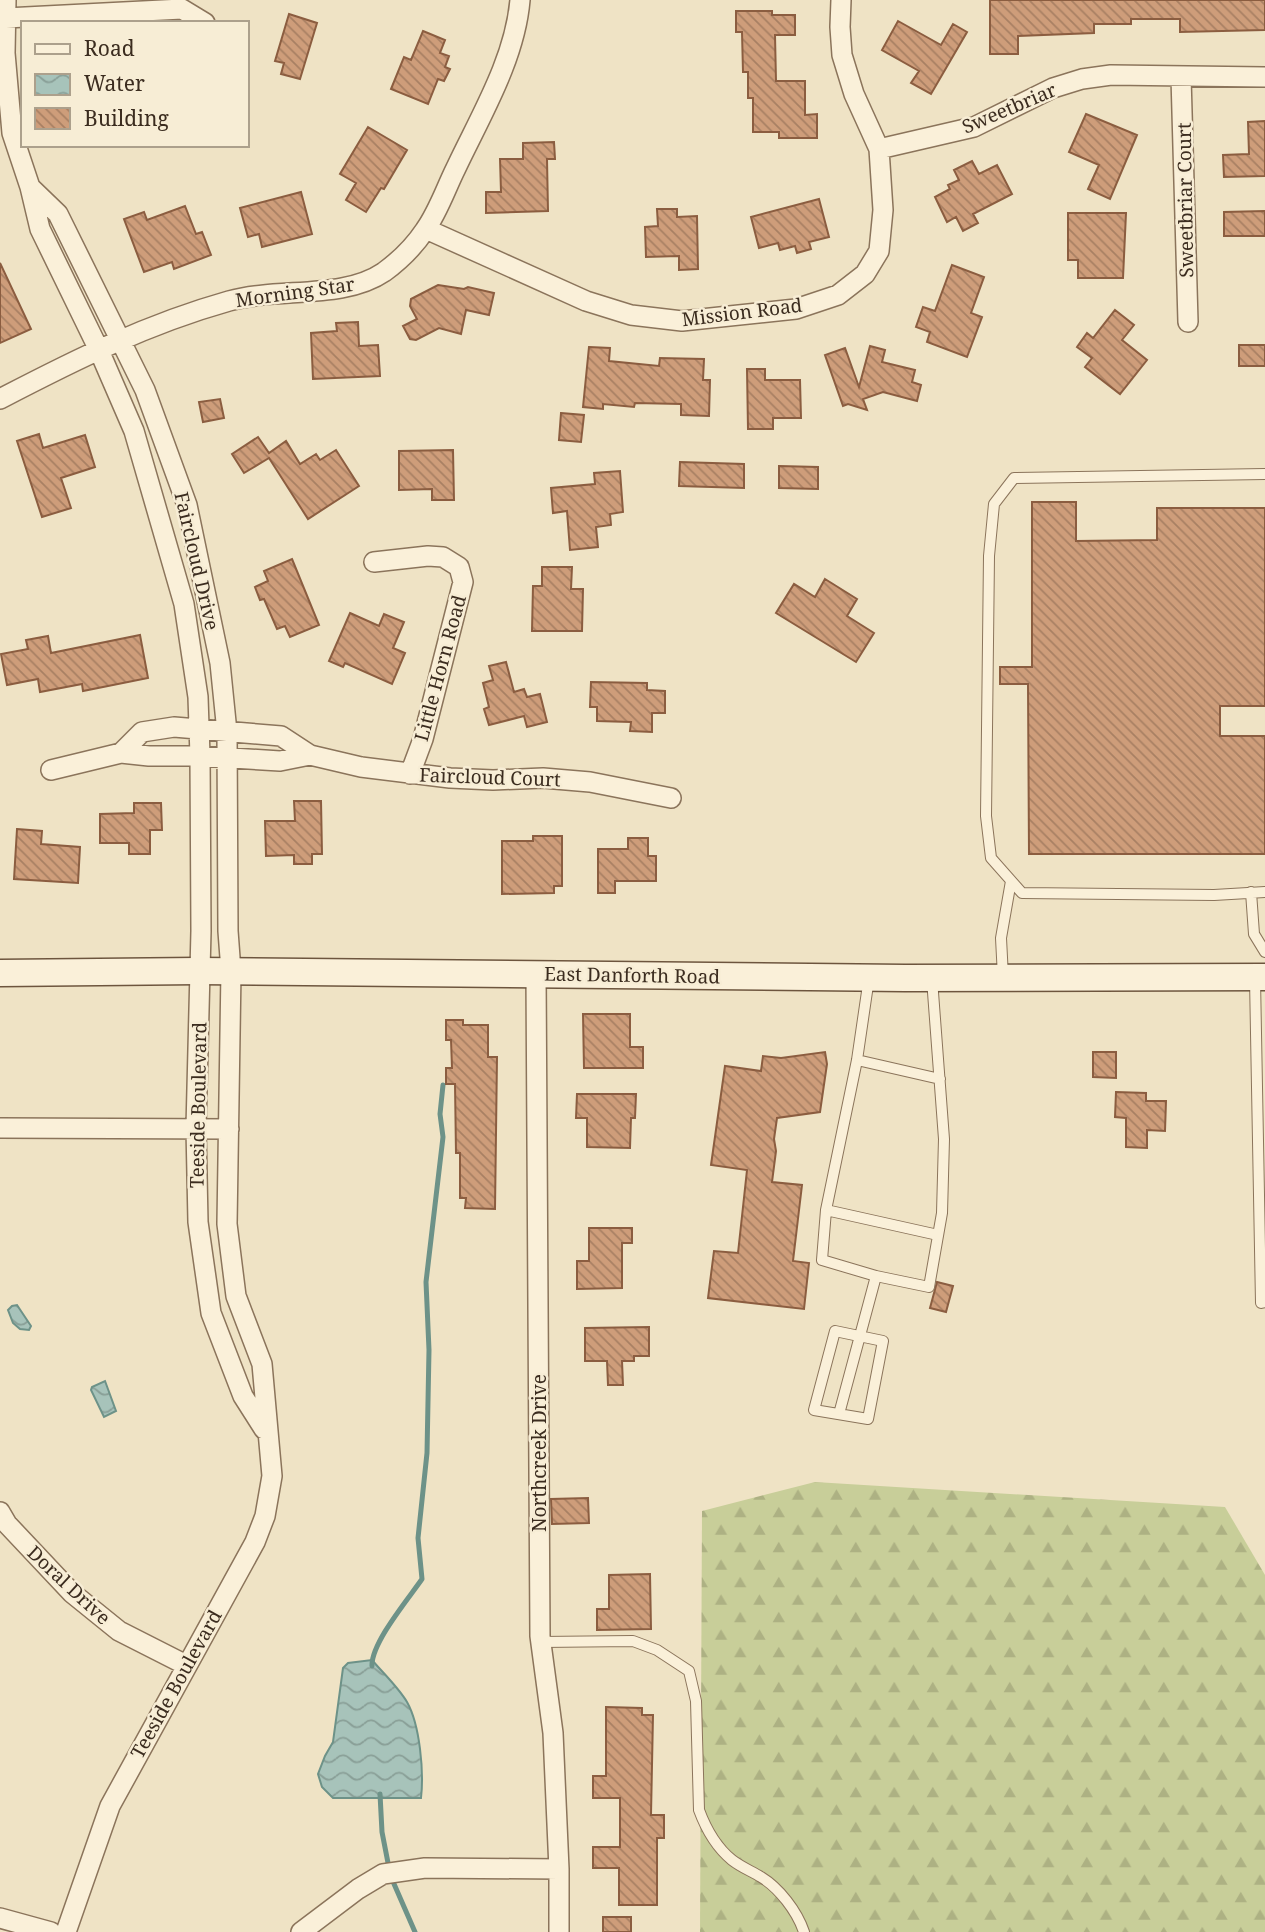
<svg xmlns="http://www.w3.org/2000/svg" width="1265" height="1932" font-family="'Noto Serif',serif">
<defs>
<pattern id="forest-firs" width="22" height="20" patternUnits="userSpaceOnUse" patternTransform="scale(1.75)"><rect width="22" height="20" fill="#c8ce99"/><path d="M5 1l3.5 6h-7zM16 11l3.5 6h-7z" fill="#adb183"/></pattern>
<pattern id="water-waves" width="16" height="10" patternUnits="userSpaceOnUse" patternTransform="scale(1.75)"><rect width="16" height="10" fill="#a7c3ba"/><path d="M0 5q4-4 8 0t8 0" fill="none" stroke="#899f97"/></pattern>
<pattern id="building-back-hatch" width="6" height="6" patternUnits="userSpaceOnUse" patternTransform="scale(1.75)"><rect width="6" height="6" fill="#ce9d7a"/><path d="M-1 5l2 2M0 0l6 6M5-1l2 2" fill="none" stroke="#a88063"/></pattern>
</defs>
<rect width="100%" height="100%" fill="#efe3c5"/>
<!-- forest -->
<path fill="url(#forest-firs)" d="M815 1482 1225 1507 1265 1575V1932H700L702 1511Z"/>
<!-- water -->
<path fill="url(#water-waves)" stroke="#6d9288" stroke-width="2" d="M17 1305 31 1326 29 1330 20 1329 13 1323 8 1310 12 1306Z
M105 1381 116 1411 104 1417 91 1390 92 1387Z
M372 1660C383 1673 398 1687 407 1702 420 1725 424 1772 421 1798H333L322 1787 318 1774 325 1756 333 1742 343 1668 348 1663Z"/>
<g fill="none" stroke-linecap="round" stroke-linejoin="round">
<!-- stream -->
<path stroke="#6d9288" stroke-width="5" d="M372 1666C371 1643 409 1598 422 1579L418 1538 427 1453 429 1350 426 1282 443 1137 440 1114 443 1085
M380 1794 382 1832 389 1868
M391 1877 415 1932"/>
</g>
<!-- building -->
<path fill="url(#building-back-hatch)" stroke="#8b5d40" stroke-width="2" d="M990 0H1265V30L1180 32V19H1131V24H1094V33L1018 36V54H990Z
M736 11H772V15H795V35H775L776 81H805V115L817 114V138H779V132H753V98H748V72H743L742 32H736Z
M289 14 317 23 300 79 281 74 284 63 275 61Z
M898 21 941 45 953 24 967 32 931 94 911 83 919 71 882 50Z
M423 31 445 40 440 53 449 56 445 67 450 69 444 81 438 79 428 104 391 89 404 57 411 60Z
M1086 114 1137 135 1110 199 1088 189 1099 165 1069 152Z
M1265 121V176L1224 177 1223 155 1249 154 1248 122Z
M368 127 407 150 384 189 381 188 366 212 346 200 356 183 340 174Z
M554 142 555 159H547L548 211 486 213V192H501L500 159H523V143Z
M972 161 979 174 997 165 1012 194 973 214 978 223 963 231 956 217 947 222 935 197 950 189 948 185 959 180 954 170Z
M301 192 312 234 262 247 259 234 248 237 240 208Z
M819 199 829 237 809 242 811 249 797 253 795 246 780 250 778 243 759 248 751 217Z
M185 206 196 234 202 232 211 255 174 269 172 262 144 272 124 219 144 212 147 220Z
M657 209H677V217L697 216 698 269 679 270V256L646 257 645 227 658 226Z
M1265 211V236H1224V212Z
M1068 213H1126L1123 278H1078V260H1068Z
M0 263 31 329 0 343Z
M952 265 984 277 971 313 982 317 967 357 927 342 930 332 916 327 923 307 935 311Z
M438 285 464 289 468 287 494 293 489 315 466 310 461 334 439 328 416 340 410 339 403 326 417 319 410 306 411 299Z
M1115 310 1134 325 1122 340 1147 360 1120 394 1085 367 1092 358 1077 347 1087 333 1093 338Z
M358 322 359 346 378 345 380 376 313 379 311 333 337 331 336 323Z
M1239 345H1265V366H1239Z
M870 346 885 350 882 362 915 370 912 382 921 385 917 401 883 392 863 399 867 410 848 404 843 406 825 355 845 348 859 387Z
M589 347 610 348 609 361 659 366 660 358 704 359 703 380H710L709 416 681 415V404L635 403 634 407 603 404V409L583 407Z
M747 369H765V380H800L801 418H773V429H748Z
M220 399 224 418 203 422 199 402Z
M561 413 584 415 581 442 559 440Z
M39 434 43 448 85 435 95 467 61 478 71 508 42 517 17 441Z
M258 437 269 453 286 441 300 464 316 454 320 460 336 450 359 486 308 519 269 458 244 473 232 454Z
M453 450 454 500H432V489L399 490V451Z
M680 462 744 464V488L679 486Z
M779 466 818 467V489L779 488Z
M620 471 623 512 610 514 611 525 596 527 598 547 570 550 567 511 553 513 551 488 595 484 594 473Z
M1032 502H1076V541L1157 540V508H1265V706H1220V736H1265V854H1029L1028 684H1000V667H1032Z
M292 559 319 625 290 637 285 626 277 629 264 599 260 600 255 587 268 581 264 571Z
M542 567H572L571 589H583L582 631H532L533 586H542Z
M825 579 857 599 847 616 874 633 856 662 776 613 794 584 815 597Z
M350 613 379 626 384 614 404 622 393 648 405 653 392 684 345 663 343 667 329 661Z
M140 635 148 678 83 691 82 684 40 692 38 679 7 685 1 654 28 649 26 640 48 636 51 653Z
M506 662 514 692 524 689 527 697 540 694 547 722 527 727 524 716 489 725 484 709 489 707 483 683 493 680 489 666Z
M591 682 647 683V690L665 691V713H652V732L630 731 631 722 597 721V707H590Z
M294 801H321L322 854H312V864H294V855L266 856 265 821H295Z
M134 803H161L162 830H150V854H129V843H100V814L134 813Z
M17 829 42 831 41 844 80 847 78 883 14 879Z
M533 836H562V886H554V893L502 894V841H533Z
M628 838H648V856H656V881H615V893H598V849H628Z
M583 1014H630V1047H643V1068H584Z
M446 1020H463V1025H488V1057H497L495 1209 465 1208 466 1198H460V1153H456L455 1084H446V1068H452L451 1040H446Z
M825 1052 827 1064 820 1112 777 1118 774 1139 776 1151 772 1182 802 1185 793 1261 809 1263 804 1309 708 1298 714 1251 738 1253 747 1170 711 1165 725 1066 761 1071 763 1056 781 1058Z
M1093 1052H1116V1078L1093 1077Z
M1116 1092 1146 1093V1101H1166L1165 1131 1147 1130V1148L1126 1147V1118L1115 1117Z
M577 1094H636L635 1118H631L630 1148 587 1147V1118H576Z
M589 1228H632V1243H622V1288L577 1289V1261H589Z
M937 1282 953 1286 946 1312 930 1308Z
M649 1327V1356H634V1361H622L623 1385H608L607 1361H585V1328Z
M588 1498 589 1523 552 1524 551 1499Z
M650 1574 651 1629 597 1630V1609H609V1575Z
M606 1707 642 1708V1715H653L651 1815H664V1838H657V1905H619V1868H593V1847H620V1798H593V1776H606Z
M603 1917H631V1932H603Z"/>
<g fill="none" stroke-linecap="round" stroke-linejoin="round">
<!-- lane casing -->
<g stroke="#8b745b" stroke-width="12">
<path id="lane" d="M1265 474 1014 478 994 504 989 556 986 816 991 858 1022 893 1214 895 1265 892
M1251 892 1254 934 1265 952
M1003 977 1001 938 1011 881
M1255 979 1261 1303 1265 1302
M857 1060 940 1079
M826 1210 938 1235
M876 1276 929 1287 942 1213 944 1139 932 979
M835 1331 883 1341 868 1419 814 1410Z
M839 1414 876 1276 822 1260 826 1210 857 1060 869 978
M541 1642 633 1641 657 1650 689 1671 696 1701 699 1810C706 1829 716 1847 732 1860 741 1867 751 1871 761 1877 779 1888 797 1911 804 1932"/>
</g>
<!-- street casing -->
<g stroke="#8b745b" stroke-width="22">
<path id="street" d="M6 0 5 53 12 133 30 187 40 229 98 348 134 431 184 604 198 697 200 756 201 931 196 1128 198 1222 211 1313 243 1396 264 1429
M6 18 182 9 205 23
M1181 77 1188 322
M879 149 974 127 1053 88 1082 79 1111 75 1265 77
M30 187 58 214 145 390 187 505 220 663 227 732 228 931 231 971 227 1224 236 1296 262 1364 272 1476 265 1516 255 1542 110 1806 66 1932
M426 229 586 301 631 315 682 321 796 309 838 295 865 274 879 251 883 210 879 149 854 94 842 55 840 27 841 0
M0 399C75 360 147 324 229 301 279 287 343 300 384 272 399 261 415 245 425 230 438 212 446 188 456 168 481 115 515 59 520 0
M374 562 428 556 443 557 459 567 463 582 423 739 410 774
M121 753 142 732 174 727 281 736 310 755 361 767 450 778 493 780 543 778 590 782 671 798
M51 770 121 753 149 756H200L280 761 310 755
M536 974 540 1636 553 1733 559 1869V1932
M0 1128 229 1129
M0 1512 7 1524 72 1593 119 1631 186 1665
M0 1918 51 1932
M301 1932 358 1889 383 1874 425 1868 559 1869"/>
</g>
<!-- secondary casing -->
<g stroke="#6d553e" stroke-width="29">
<path id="secondary" d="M0 973 198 971 905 978 1265 977"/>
</g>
<!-- lane -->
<use href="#lane" stroke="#faf0d9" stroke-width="10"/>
<!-- street -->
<use href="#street" stroke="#faf0d9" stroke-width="19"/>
<!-- secondary -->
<use href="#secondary" stroke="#faf0d9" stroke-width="26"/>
</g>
<g text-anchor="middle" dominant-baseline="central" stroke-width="5" stroke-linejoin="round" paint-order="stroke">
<!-- street labels -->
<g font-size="19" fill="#3b2c1f" stroke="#f7edd5">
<text transform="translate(1009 108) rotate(-23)">Sweetbriar</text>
<text transform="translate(1185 200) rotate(-91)">Sweetbriar Court</text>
<text transform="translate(295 292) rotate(-8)">Morning Star</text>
<text transform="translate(742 312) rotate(-7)">Mission Road</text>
<text transform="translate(197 561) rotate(77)">Faircloud Drive</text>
<text transform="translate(440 668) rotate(-75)">Little Horn Road</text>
<text transform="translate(490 777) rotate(2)">Faircloud Court</text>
<text transform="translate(632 975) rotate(1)">East Danforth Road</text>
<text transform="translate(198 1105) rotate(-89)">Teeside Boulevard</text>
<text transform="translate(539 1453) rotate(-90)">Northcreek Drive</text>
<text transform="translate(69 1585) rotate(43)">Doral Drive</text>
<text transform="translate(176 1684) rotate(-61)">Teeside Boulevard</text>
</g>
</g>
<!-- legend -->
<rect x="21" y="21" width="228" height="126" fill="#f7edd5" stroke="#aca08c" stroke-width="2"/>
<rect x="35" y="44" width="35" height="10" fill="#faf0d9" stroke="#aca08c" stroke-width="2"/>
<text x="84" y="56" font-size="21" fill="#3b2c1f">Road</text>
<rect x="35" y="74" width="35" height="21" fill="url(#water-waves)" stroke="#aca08c" stroke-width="2"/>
<text x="84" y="91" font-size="21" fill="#3b2c1f">Water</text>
<rect x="35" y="108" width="35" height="21" fill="url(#building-back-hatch)" stroke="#aca08c" stroke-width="2"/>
<text x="84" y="126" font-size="21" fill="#3b2c1f">Building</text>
</svg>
